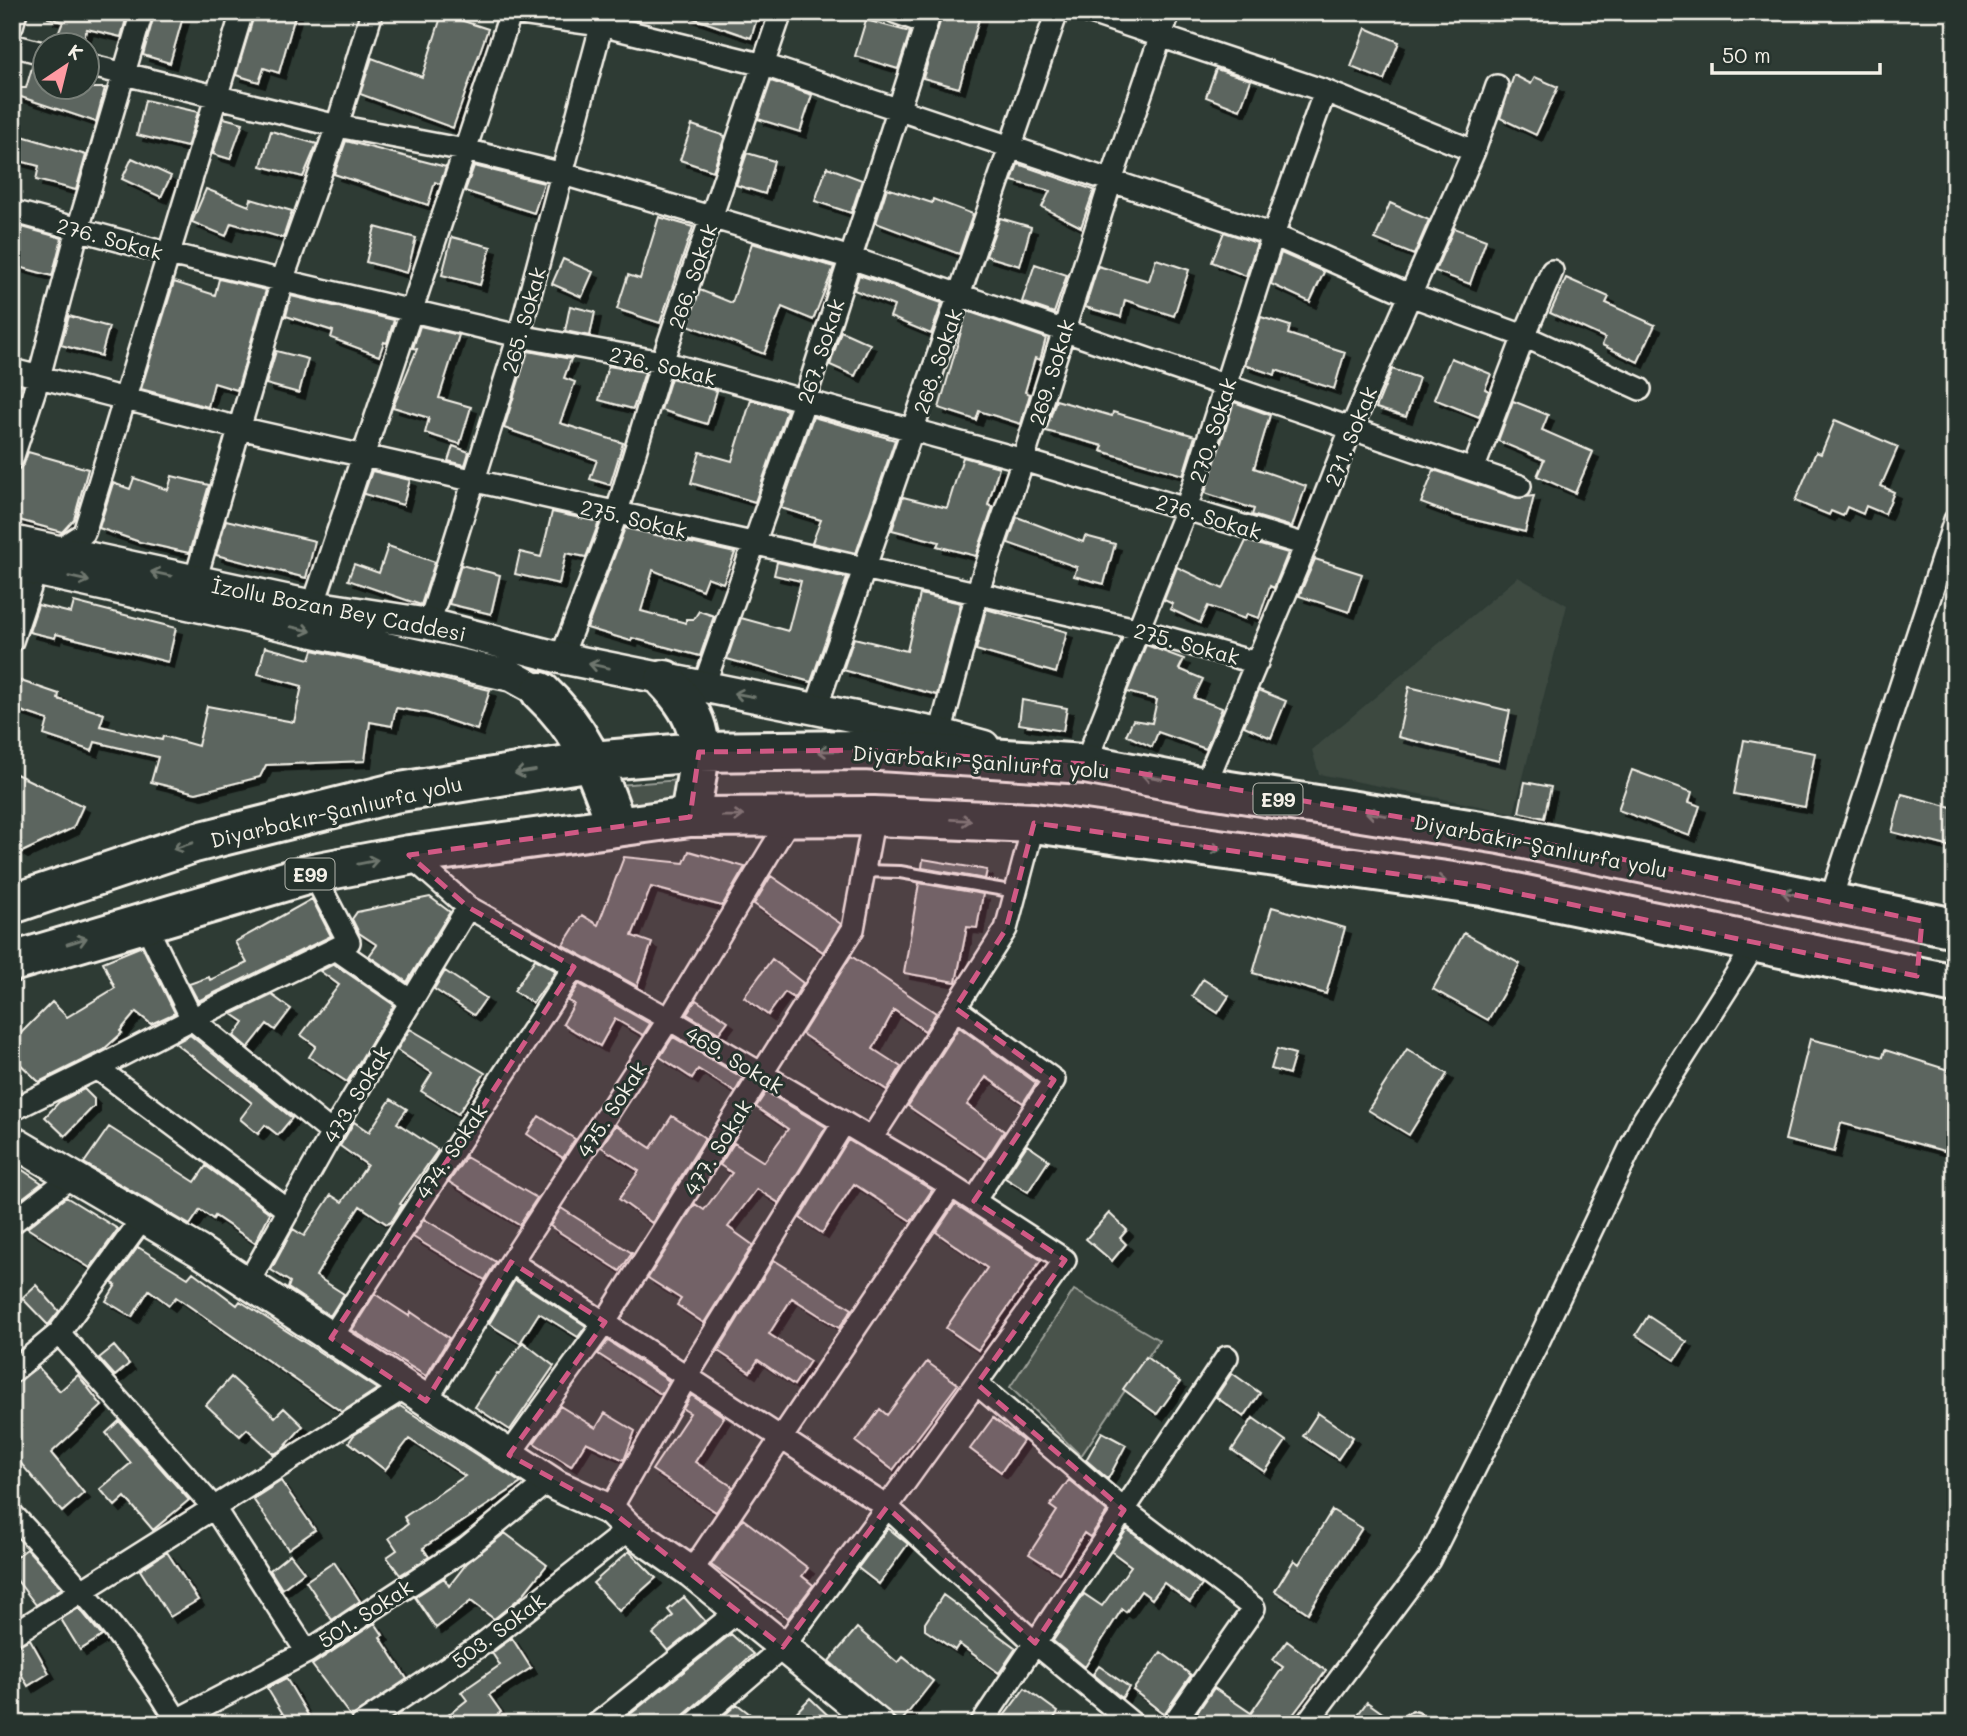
<svg xmlns="http://www.w3.org/2000/svg" width="1967" height="1736" font-family="Mali,sans-serif">
<defs>
<filter id="shadow"><feDropShadow dx="6" dy="6" stdDeviation="0" flood-color="#0009"/></filter>
</defs>
<rect width="100%" height="100%" fill="#2e3b34"/>
<filter id="ink" filterUnits="userSpaceOnUse"><feTurbulence type="fractalNoise" baseFrequency=".0143" numOctaves="2"/><feDisplacementMap in="SourceGraphic" scale="14" xChannelSelector="R" yChannelSelector="G"/><feConvolveMatrix kernelMatrix="1 2 1 2 8 2 1 2 1" color-interpolation-filters="sRGB"/></filter>
<g filter="url(#ink)">
<!-- built -->
<path fill="#3c4841" d="M1518 577 1567 605 1514 813 1319 774 1312 750Z"/>
<!-- green -->
<path fill="#48524c" stroke="#9ea29a" stroke-width="2" d="M679 780 675 806 631 809 617 785Z
M1074 1290 1159 1340 1081 1456 1010 1387Z"/>
<!-- building -->
<path fill="#5c655e" stroke="#f4f1e8" stroke-width="2" filter="url(#shadow)" d="M49 12H128L121 37 87 29 81 46 54 44 63 22 48 18Z
M155 12 183 17 170 63 143 55Z
M255 12H296L279 73 264 68 259 82 236 75Z
M684 12H759L751 38 684 15Z
M943 12H981L959 88 923 78Z
M442 14 488 29 453 128 360 94 372 58 422 77Z
M866 20 910 32 898 69 855 56Z
M1366 28 1399 42 1384 80 1351 67Z
M33 64 46 67V88H105L96 122 12 94V88H26Z
M1216 69 1251 80 1240 110 1206 97Z
M1514 75 1531 84 1535 77 1558 87 1536 135 1500 118Z
M771 81 812 95 800 132 758 119Z
M145 100 198 112 187 147 137 135Z
M224 118 243 123 230 159 213 154Z
M692 125 725 136 713 171 680 160Z
M271 131 317 144 303 177 261 166Z
M12 133 86 155 76 190 36 180 39 166 12 159Z
M346 141 446 167 440 184 435 182 428 205 334 174Z
M747 153 774 161 765 194 736 185Z
M132 158 171 176 161 197 122 179Z
M1018 164 1094 190 1081 227 1042 207 1050 191 1012 181Z
M474 166 544 183 534 213 465 191Z
M827 167 862 180 851 213 815 201Z
M887 188 932 203 933 199 973 214 959 254 876 223Z
M206 189 249 206 251 199 292 211 283 238 231 223 226 236 192 222Z
M1390 203 1429 220 1414 255 1375 239Z
M659 217 693 227 660 323 617 309 628 275 640 279Z
M1000 218 1031 227 1020 266 986 256Z
M22 227 62 238 52 276 12 265Z
M375 227 416 238 407 273 366 262Z
M1454 228 1486 240 1470 284 1435 271Z
M1224 232 1257 243 1246 276 1212 262Z
M452 237 491 247 480 285 442 275Z
M752 243 834 267 813 320 782 307 764 354 688 325 700 290 732 303Z
M1281 253 1324 272 1310 302 1271 284Z
M563 259 593 272 582 297 552 284Z
M1156 259 1189 270 1174 316 1125 300 1121 317 1085 307 1098 266 1149 281Z
M1035 264 1067 275 1054 313 1022 302Z
M859 275 942 303 931 334 890 317 894 306 854 290Z
M1566 278 1609 297 1606 303 1655 325 1638 362 1602 345 1605 338 1550 313Z
M219 279 266 290 237 390 214 383 208 407 141 389 174 282 215 295Z
M291 296 394 320 387 343 384 342 379 356 331 338 333 331 286 316Z
M570 306 595 312 590 336 565 331Z
M967 311 1046 338 1040 360 1035 358 1025 392 1030 394 1021 424 979 411 976 420 939 408Z
M69 316 109 327 101 356 61 345Z
M1261 317 1290 326 1288 334 1345 352 1334 389 1276 370 1275 375 1245 365Z
M420 326 459 335 439 398 471 407 460 444 425 433 429 418 393 407 417 349 413 348Z
M841 331 870 344 855 376 830 365Z
M276 351 308 359 299 393 266 384Z
M528 351 571 359 564 378 575 382 560 423 623 443 610 485 590 479 597 460 504 428Z
M1451 358 1491 374 1485 389 1489 391 1479 417 1434 399Z
M608 366 645 372 633 409 599 400Z
M1392 369 1419 378 1406 417 1376 408Z
M671 378 717 391 707 424 661 410Z
M751 400 787 410 755 502 691 483 700 452 732 461Z
M1056 400 1112 416 1113 412 1195 436 1183 475 1101 451 1103 446 1046 431Z
M1513 401 1548 415 1542 430 1593 452 1575 493 1537 476 1544 460 1498 441Z
M1234 402 1270 415 1254 468 1306 486 1292 527 1252 515 1254 509 1205 493Z
M813 417 895 440 856 553 812 543 821 520 781 508Z
M1835 420 1898 447 1881 486 1894 492 1885 514 1866 506 1863 514 1847 507 1843 516 1831 511 1829 515 1795 501 1816 452 1821 454Z
M453 446 469 452 465 465 448 461Z
M28 452 88 469 74 519 62 532 12 518V486L16 471 24 464Z
M963 457 999 467 988 505 993 507 976 556 937 546 939 542 892 530 903 497 947 508Z
M1434 470 1516 498 1534 496 1525 532 1454 515 1421 503Z
M372 471 410 480 403 505 364 494Z
M172 476 209 485 189 553 140 542 99 528 113 483 130 489 134 478 168 490Z
M552 512 599 522 586 557 566 553 559 584 515 574 520 552 541 557Z
M1017 517 1083 542 1085 536 1115 544 1104 584 1074 576 1077 567 1008 543Z
M226 520 315 541 306 578 216 555Z
M625 528 735 553 723 583 707 577 702 590 653 570 641 611 686 623V619H694L699 611 714 616 700 656 632 638 631 641 587 628Z
M1246 541 1288 553 1274 588 1270 586 1259 618 1247 614 1245 619 1208 606 1200 623 1170 609 1173 604 1164 600 1177 567 1223 589Z
M388 546 435 562 421 605 348 580 354 564 379 573Z
M1315 559 1362 574 1349 612 1299 596Z
M777 562 847 578 811 682 727 659 741 618 788 631 801 581 774 575Z
M461 565 500 575 491 614 449 604Z
M920 594 961 603 937 695 843 670 854 638 907 651Z
M74 602 176 628 168 662 56 634 55 638 29 632 38 605 71 613Z
M986 609 1067 632 1056 673 976 650Z
M1146 645 1184 659 1179 669 1203 679 1194 698 1222 708 1206 749 1158 732 1152 747 1126 735 1133 720 1152 723 1157 700 1127 692Z
M265 647 310 659 313 650 490 690 477 730 426 713 396 708 392 726 370 722 365 761 266 765 260 777 196 793 151 782 158 757 95 742 92 751 44 735 48 720 12 708V678L59 694 58 699 104 714 100 726 162 740 163 736 198 746 207 706 294 722 302 686 258 674Z
M1409 687 1510 711 1499 761 1398 737Z
M1259 690 1286 701 1271 738 1244 726Z
M1022 700 1067 708 1063 731 1019 724Z
M1744 740 1815 753 1805 807 1734 794Z
M1632 770 1692 792 1689 802 1700 806 1690 836 1618 810Z
M12 772 83 806 73 828 22 852 12 846Z
M1525 782 1551 787 1544 818 1519 812Z
M1902 794 1955 808V848L1892 832Z
M689 851 745 867 722 906 651 887 632 936 652 943 637 986 563 945 582 915 598 925 624 857 684 863Z
M923 859 987 870 985 879 922 868Z
M771 876 841 924 823 952 754 904Z
M919 883 983 894 977 928 967 927 956 982 904 973Z
M430 897 450 912 407 982 369 956 377 945 359 933 352 919 357 912Z
M312 899 331 936 198 1001 189 984 209 977 210 980 247 963 235 942Z
M1272 907 1345 928 1326 994 1253 973Z
M1464 933 1520 964 1488 1020 1433 989Z
M142 946 175 1013 151 1024 136 1012 120 1031 122 1033 103 1050 39 1082 12 1056V1042L52 1002 67 1017 115 988 103 962Z
M851 956 936 1013 925 1031 894 1010 873 1049 901 1067 887 1090 802 1034Z
M535 959 556 971 533 1003 514 991Z
M772 959 803 983 794 998 785 992 768 1015 744 997Z
M334 964 394 1005 347 1082 309 1057 316 1046 301 1035 339 985 320 971Z
M445 971 486 998 474 1015 434 989Z
M1203 979 1229 996 1218 1013 1192 996Z
M579 984 650 1024 643 1035 615 1019 600 1046 563 1024 574 1004 568 1001Z
M272 995 291 1009 275 1030 267 1024 248 1048 234 1036 244 1022 232 1014Z
M696 1000 728 1021 719 1033 687 1014Z
M959 1027 1036 1083 1023 1103 986 1077 967 1105 1004 1131 986 1159 908 1106Z
M410 1029 485 1073 458 1114 421 1091 432 1073 397 1050Z
M190 1035 292 1118 278 1135 265 1125 258 1134 240 1119 252 1103 175 1043Z
M673 1037 743 1078 735 1092 698 1069 692 1078 660 1057Z
M1810 1039 1883 1057 1885 1050 1955 1072V1154L1841 1123 1834 1152 1785 1140Z
M1277 1049 1295 1054 1289 1074 1271 1069Z
M1407 1049 1447 1074 1409 1135 1368 1110Z
M84 1089 94 1099V1106L65 1136 45 1117 59 1102Z
M766 1092 826 1127 779 1203 757 1189 728 1227 753 1245 704 1323 677 1305 681 1299 648 1278 695 1204 704 1210 732 1173 720 1165 734 1143 764 1162 788 1129 756 1107Z
M391 1099 407 1109 397 1123 438 1150 400 1204 402 1205 391 1222 387 1224 360 1206 330 1252 316 1276 344 1294 330 1316 288 1288 290 1282 271 1270 293 1229 304 1236 331 1195 342 1202 367 1165 340 1146 354 1122 369 1132Z
M539 1116 575 1139 563 1158 527 1134Z
M672 1116 705 1138 652 1223 619 1199 639 1171 601 1147 616 1125 651 1148Z
M109 1127 195 1182 206 1166 270 1213 255 1243 215 1216 213 1219 200 1210 190 1225 84 1163Z
M848 1140 932 1190 911 1221 854 1184 822 1233 800 1218Z
M1027 1145 1049 1160 1028 1192 1005 1178Z
M466 1157 537 1198 519 1225 449 1182Z
M12 1163 42 1183 12 1206Z
M66 1197 118 1229 90 1268 27 1228Z
M955 1204 1041 1260 978 1350 946 1328 987 1268 936 1232Z
M561 1208 632 1253 620 1271 550 1226Z
M1109 1213 1127 1230 1120 1238 1126 1244 1112 1261 1086 1239Z
M424 1219 496 1262 485 1280 413 1237Z
M138 1247 188 1278 193 1272 237 1305 240 1301 377 1389 342 1412 176 1297 169 1305 149 1290 132 1317 106 1301 116 1285 112 1283Z
M774 1260 852 1309 839 1328 792 1298 769 1334 810 1361 794 1385 758 1360 750 1372 718 1351Z
M515 1280 586 1326 578 1337 539 1313 520 1343 489 1324Z
M36 1285 59 1311 48 1325 22 1298Z
M375 1294 409 1316 411 1312 449 1338 426 1376 352 1330Z
M1648 1316 1687 1342 1675 1360 1636 1335Z
M608 1341 669 1381 661 1394 598 1354Z
M523 1342 554 1366 510 1430 475 1407 497 1373 499 1374Z
M114 1346 129 1364 115 1376 99 1358Z
M1146 1357 1180 1382 1157 1414 1123 1389Z
M927 1362 958 1384 893 1470 856 1442 880 1409 887 1415Z
M38 1367 60 1391 78 1375 102 1406 51 1453 84 1493 62 1512 12 1453V1385Z
M1232 1373 1260 1393 1244 1417 1216 1397Z
M231 1377 275 1417 284 1408 303 1426 283 1449 274 1454 247 1429 240 1436 206 1405Z
M691 1395 724 1417 695 1462 733 1487 716 1512 652 1470 690 1413 683 1409Z
M400 1406 521 1483 423 1548 429 1557 400 1575 387 1557 397 1550 389 1538 408 1524 404 1517 465 1476 409 1439 385 1470 349 1442 354 1435Z
M560 1406 596 1428 605 1413 635 1431 624 1460 586 1442 571 1466 534 1443Z
M1318 1413 1353 1437 1338 1459 1303 1436Z
M993 1418 1023 1441 1001 1472 970 1449Z
M1253 1418 1286 1441 1265 1472 1232 1450Z
M119 1421 189 1500 153 1530 125 1497 115 1506 100 1489 131 1463 106 1433Z
M1102 1432 1126 1445 1108 1479 1086 1460Z
M1069 1480 1107 1512 1090 1537 1084 1533 1059 1573 1029 1554 1057 1511 1050 1506Z
M281 1481 315 1530 288 1549 253 1499Z
M1332 1510 1362 1528 1308 1613 1275 1591 1294 1560 1299 1564Z
M743 1519 808 1568 802 1576 813 1585 788 1618 711 1565Z
M888 1528 908 1544 879 1584 858 1568Z
M1127 1529 1202 1585 1190 1602 1164 1583 1152 1599 1141 1591 1126 1612 1122 1609 1085 1667 1053 1641 1084 1594 1102 1606 1131 1566 1112 1552Z
M505 1533 547 1565 522 1596 494 1619 471 1601 436 1628 415 1597 444 1578 449 1586 467 1563Z
M27 1549 62 1588 36 1605 12 1574V1560Z
M629 1551 656 1578 619 1611 593 1583Z
M167 1552 198 1600 170 1617 140 1570Z
M290 1554 304 1572 282 1589 270 1570Z
M334 1562 360 1601 332 1620 306 1581Z
M943 1595 1016 1648 999 1673 959 1644 955 1650 925 1630V1623Z
M684 1597 705 1621 668 1651 653 1634 673 1616 668 1610Z
M79 1608 102 1636 80 1650 61 1619Z
M375 1623 383 1635 380 1637 407 1679 351 1717 312 1665Z
M857 1628 898 1663 903 1657 933 1681 900 1723 829 1661Z
M731 1634 753 1654 685 1714 681 1722 618 1724Z
M512 1638 531 1668 489 1695 501 1712 484 1724H437L467 1700 461 1692 500 1665 492 1653Z
M30 1639 49 1673 28 1686 12 1658V1648Z
M1287 1641 1326 1671 1286 1724 1190 1723 1214 1688 1251 1713 1283 1667 1273 1660Z
M1161 1652 1191 1675 1164 1714 1133 1690Z
M1099 1666 1129 1687 1122 1698 1093 1674Z
M286 1678 308 1715 294 1724H289L267 1688Z
M1025 1688 1058 1712 1050 1724H998Z
M810 1698 837 1724H785Z
M1367 1702 1398 1724H1351Z
M737 1704 763 1724H724L719 1720Z"/>
<g fill="none" stroke-linecap="round" stroke-linejoin="round">
<!-- lane casing -->
<g stroke="#f4f1e8" stroke-width="16">
<path id="lane" d="M864 871 900 872 1016 892"/>
</g>
<!-- street casing -->
<g stroke="#f4f1e8" stroke-width="26">
<path id="street" d="M506 12 601 25 764 65 900 110 1273 235 1410 295 1524 336 1640 389
M895 12 926 23
M1088 12 1325 91 1474 151
M12 26 16 12
M12 45 46 54
M88 65 337 126 465 150 563 174 851 258 1520 486
M12 211 169 254 519 336 662 362 1023 460 1306 545
M12 370 239 428 1136 629 1257 663
M12 459 39 377 78 229 142 12
M1473 470 1524 336 1552 271
M195 581 283 278 337 126 372 12
M313 606 511 12
M429 624 519 336 605 12
M12 641 36 570 56 551 84 533 242 12
M561 658 616 515 662 362 781 12
M703 688 804 402 930 12
M816 708 1057 12
M940 734 977 593 1023 460 1111 181 1169 12
M1085 764 1186 509 1273 235 1325 91
M1204 787 1306 545 1351 429 1474 151 1497 86
M409 855 468 907 669 1019 951 1186 1065 1260 887 1507 511 1262
M1830 902 1955 520
M144 921 192 1019 349 942 313 873
M336 949 411 1001
M955 1008 1054 1080 974 1201
M97 1068 192 1019 332 1133
M12 1110 97 1068 289 1211
M871 1139 1006 929 1034 823
M12 1223 72 1176
M248 1283 332 1133 468 907
M59 1333 214 1508 307 1652
M331 1338 574 967
M12 1372 59 1333 143 1218
M977 1384 1124 1510 981 1724
M426 1401 511 1262 669 1019 792 815
M509 1455 605 1322 853 929 874 816
M610 1510 687 1376 843 1124
M12 1514C73 1579 134 1646 179 1724
M691 1572 951 1186
M12 1635 405 1387
M169 1724 307 1652 466 1548 548 1481
M362 1724 484 1643 629 1529
M597 1724 737 1612
M694 1724 783 1647 887 1507 1035 1643 1133 1724
M1173 1724 1254 1608 1124 1510 1227 1357
M1306 1724 1429 1560 1539 1340 1643 1121 1756 943
M1413 1724 1414 1723"/>
</g>
<!-- secondary casing -->
<g stroke="#f4f1e8" stroke-width="35">
<path id="secondary" d="M12 541 313 606 429 624 561 658 940 734 984 746
M12 565 512 676 541 692
M12 1141 199 1251 557 1486 610 1510 629 1529 691 1572 878 1724"/>
</g>
<!-- highway casing -->
<g stroke="#f4f1e8" stroke-width="44">
<path id="highway" d="M665 680C713 729 699 755 690 817
M541 692C585 733 597 772 617 827
M12 904 194 843 394 793 592 761 699 752 864 750 1085 764 1204 787 1500 834 1955 928
M12 962 313 873 409 855 690 817 874 816 1034 823 1482 886 1955 984"/>
</g>
<!-- lane -->
<use href="#lane" stroke="#26332d" stroke-width="10"/>
<!-- street -->
<use href="#street" stroke="#26332d" stroke-width="21"/>
<!-- secondary -->
<use href="#secondary" stroke="#26332d" stroke-width="30"/>
<!-- highway -->
<use href="#highway" stroke="#26332d" stroke-width="38"/>
</g>
<!-- one-way arrows -->
<defs><path id="oneway-shaft" d="M-6 0H5M1.5-3L5.5 0L1.5 3" fill="none" stroke-width="1.6" stroke-linecap="round" stroke-linejoin="round" transform="scale(1.75)"/></defs>
<g stroke="#6e766e">
<use href="#oneway-shaft" transform="translate(161 574) rotate(-168)"/>
<use href="#oneway-shaft" transform="translate(79 579) rotate(13)"/>
<use href="#oneway-shaft" transform="translate(301 629) rotate(13)"/>
<use href="#oneway-shaft" transform="translate(599 666) rotate(-168)"/>
<use href="#oneway-shaft" transform="translate(744 695) rotate(-170)"/>
<use href="#oneway-shaft" transform="translate(828 751) rotate(179)"/>
<use href="#oneway-shaft" transform="translate(525 772) rotate(171)"/>
<use href="#oneway-shaft" transform="translate(1152 777) rotate(-169)"/>
<use href="#oneway-shaft" transform="translate(1376 814) rotate(-171)"/>
<use href="#oneway-shaft" transform="translate(733 816) rotate(-1)"/>
<use href="#oneway-shaft" transform="translate(961 820) rotate(3)"/>
<use href="#oneway-shaft" transform="translate(183 846) rotate(162)"/>
<use href="#oneway-shaft" transform="translate(1211 848) rotate(8)"/>
<use href="#oneway-shaft" transform="translate(368 862) rotate(-11)"/>
<use href="#oneway-shaft" transform="translate(1436 880) rotate(8)"/>
<use href="#oneway-shaft" transform="translate(1792 894) rotate(-168)"/>
<use href="#oneway-shaft" transform="translate(77 941) rotate(-17)"/>
</g>
</g>
<!-- marked area -->
<path fill="#d15985" fill-opacity="0.2" stroke="#d15985" stroke-width="5" stroke-dasharray="14 9" stroke-linejoin="round" d="M864 750 1085 764 1500 834 1922 921 1917 976 1482 886 1034 823 1006 929 955 1008 1054 1080 974 1201 1065 1260 977 1384 1124 1510 1035 1643 887 1507 783 1647 610 1510 509 1455 605 1322 511 1262 426 1401 331 1338 574 967 468 907 409 855 690 817 699 752Z"/>
<g text-anchor="middle" dominant-baseline="central" stroke-width="6" stroke-linejoin="round" paint-order="stroke">
<!-- shield labels -->
<g fill="#26332d" stroke="#b6b8b0" stroke-width="2">
<rect x="1253.5" y="783.5" width="49" height="31" rx="5"/>
<rect x="285.5" y="858.5" width="49" height="31" rx="5"/>
</g>
<g font-size="19" font-weight="bold" fill="#f4f1e8">
<text x="1278" y="799">E99</text>
<text x="310" y="874">E99</text>
</g>
<!-- street labels -->
<g font-size="21" fill="#f4f1e8" stroke="#26332d">
<text transform="translate(110 238) rotate(15)">276. Sokak</text>
<text transform="translate(692 276) rotate(-71)">266. Sokak</text>
<text transform="translate(523 320) rotate(-74)">265. Sokak</text>
<text transform="translate(820 351) rotate(-72)">267. Sokak</text>
<text transform="translate(937 361) rotate(-71)">268. Sokak</text>
<text transform="translate(663 365) rotate(13)">276. Sokak</text>
<text transform="translate(1051 372) rotate(-73)">269. Sokak</text>
<text transform="translate(1212 430) rotate(-72)">270. Sokak</text>
<text transform="translate(1350 436) rotate(-68)">271. Sokak</text>
<text transform="translate(1209 516) rotate(17)">276. Sokak</text>
<text transform="translate(634 518) rotate(13)">275. Sokak</text>
<text transform="translate(339 609) rotate(11)">İzollu Bozan Bey Caddesi</text>
<text transform="translate(1187 643) rotate(15)">275. Sokak</text>
<text transform="translate(981 761) rotate(4)">Diyarbakır-Şanlıurfa yolu</text>
<text transform="translate(336 811) rotate(-13)">Diyarbakır-Şanlıurfa yolu</text>
<text transform="translate(1541 845) rotate(11)">Diyarbakır-Şanlıurfa yolu</text>
<text transform="translate(735 1059) rotate(31)">469. Sokak</text>
<text transform="translate(356 1094) rotate(-59)">473. Sokak</text>
<text transform="translate(611 1109) rotate(-57)">475. Sokak</text>
<text transform="translate(717 1147) rotate(-58)">477. Sokak</text>
<text transform="translate(451 1151) rotate(-56)">474. Sokak</text>
<text transform="translate(365 1613) rotate(-33)">501. Sokak</text>
<text transform="translate(498 1630) rotate(-37)">503. Sokak</text>
</g>
</g>
<!-- margin -->
<rect width="1967" height="1736" fill="none" stroke="#26332d" stroke-width="42"/>
<rect x="21" y="21" width="1925" height="1694" fill="none" stroke="#f4f1e8" stroke-width="2.5" filter="url(#ink)"/>
<!-- north arrow -->
<g transform="translate(66 66) rotate(35)"><circle r="33" fill="#26332d" stroke="#787f78" stroke-width="2"/>
<path d="M0-5L12 26L0 18L-12 26Z" fill="#ff9aa2"/>
<text y="-10" font-size="19" font-weight="bold" text-anchor="middle" fill="#f4f1e8">K</text>
</g>
<!-- scale -->
<path d="M1712 63v10h168v-10" fill="none" stroke="#f4f1e8" stroke-width="3.5"/>
<text x="1722" y="63" font-size="21" fill="#f4f1e8" stroke="#26332d" stroke-width="5" paint-order="stroke">50 m</text>
</svg>
